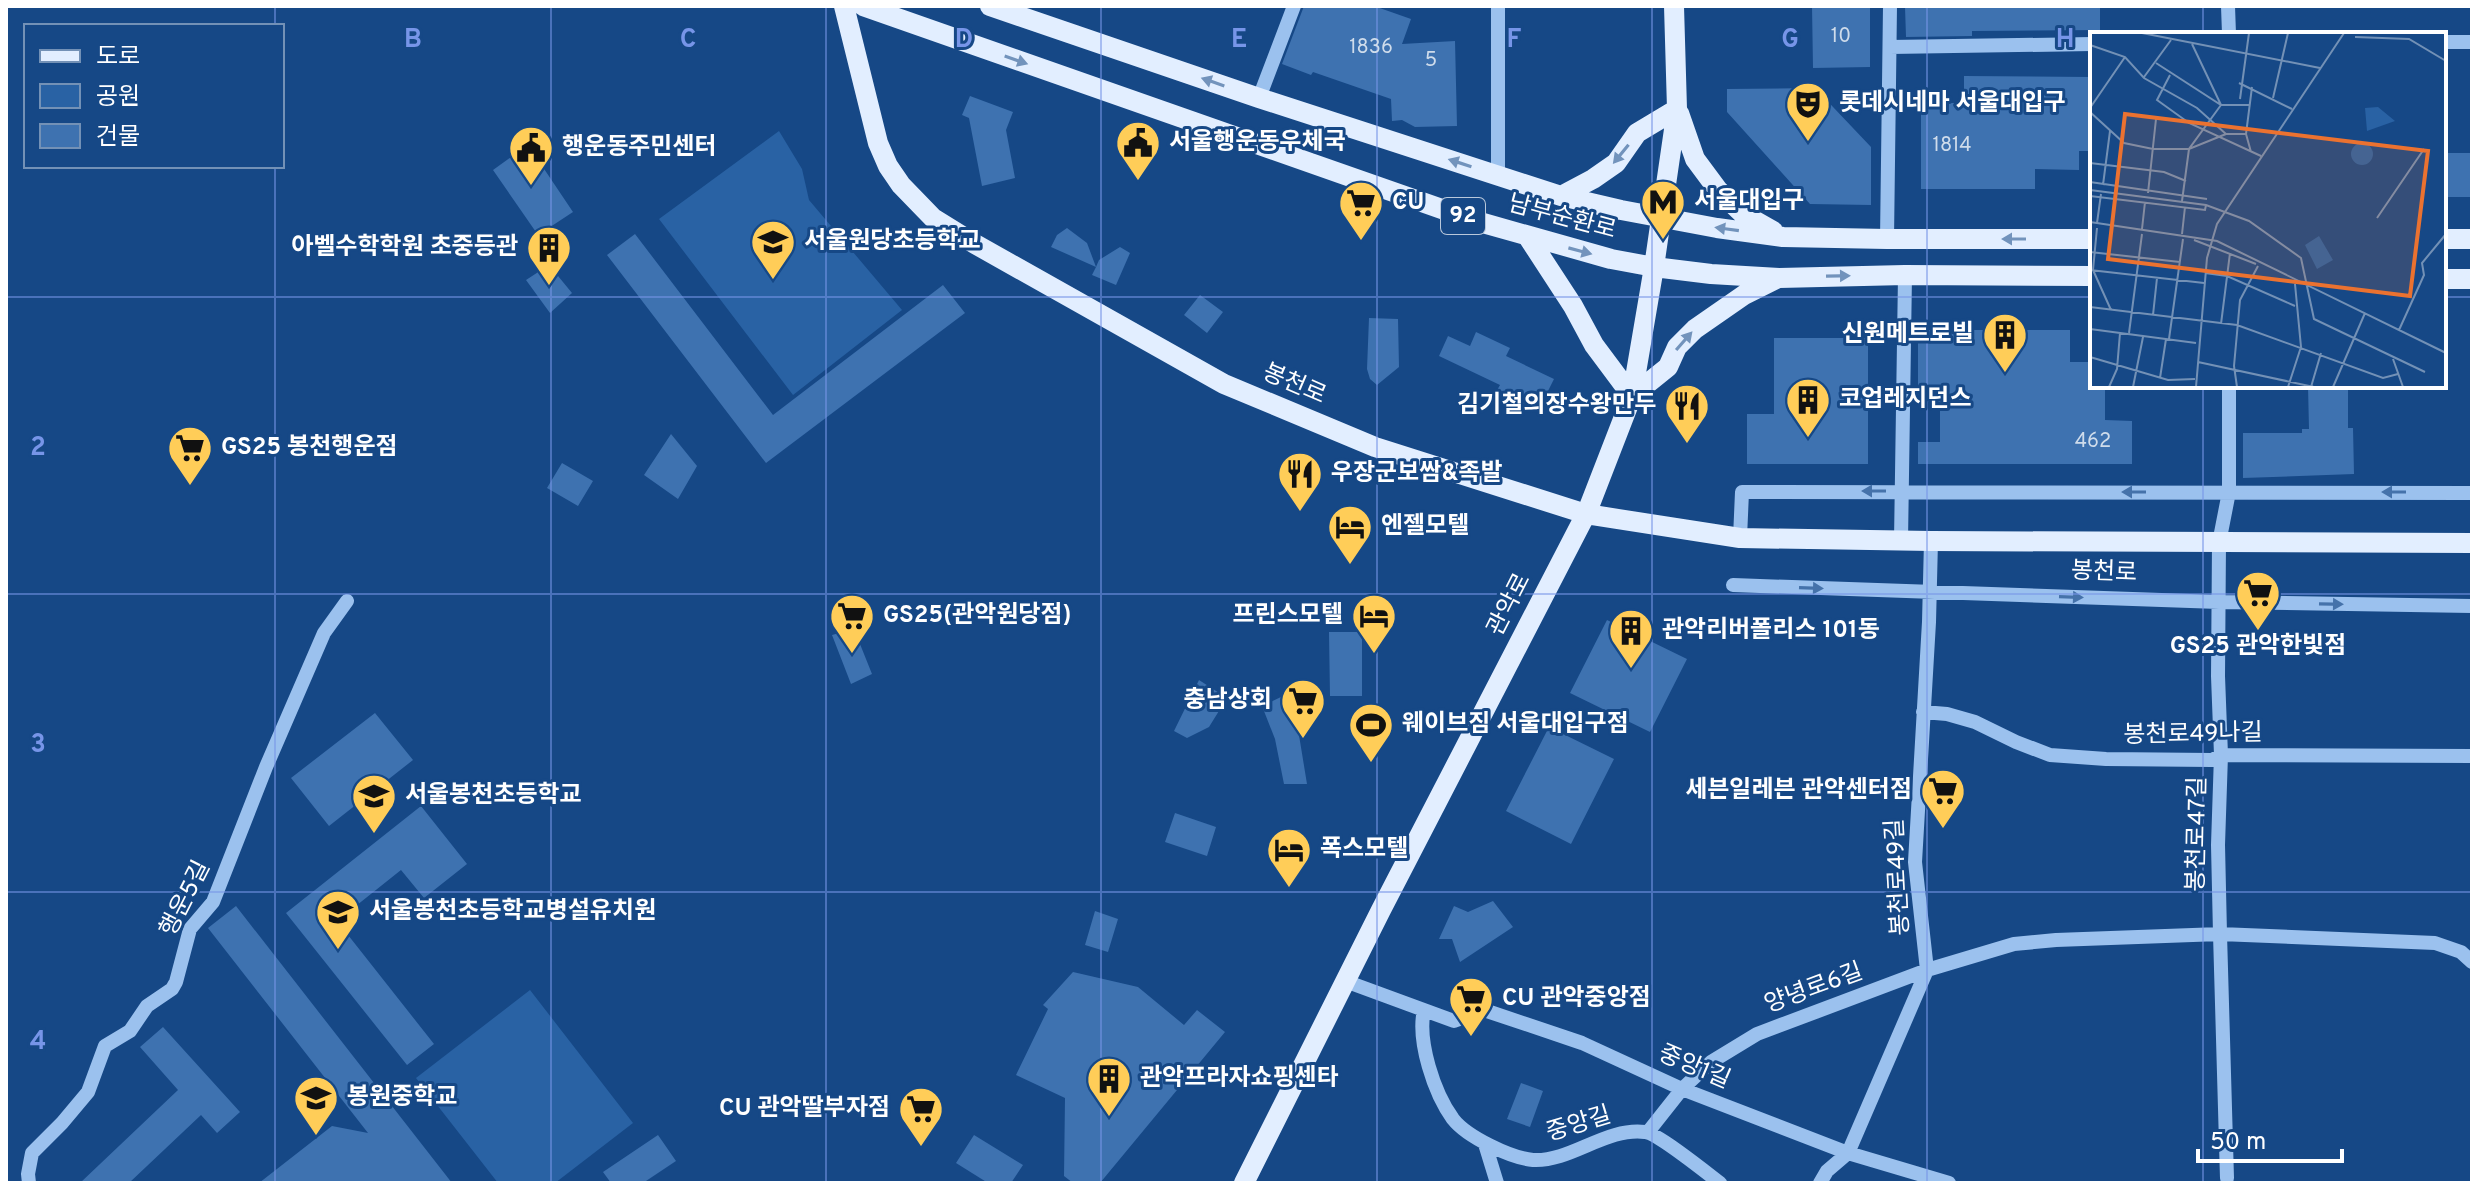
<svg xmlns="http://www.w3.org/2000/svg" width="2478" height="1189" font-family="Overpass,'Noto Sans KR',sans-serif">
<rect width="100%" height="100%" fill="#164886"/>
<!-- green -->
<path fill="#2962a4" d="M779 131 802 169 809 200 902 310 793 395 659 219Z
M530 990 633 1123 555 1183H498L416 1078Z"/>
<!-- building -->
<path fill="#3e72b0" d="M1304 6H1374L1411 19 1402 44 1455 41 1457 126 1415 127 1402 120 1392 121 1391 99 1313 72 1311 75 1282 64Z
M1812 6H1870V67L1813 68Z
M2100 6V30L1972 31V36L1906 37 1905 7Z
M1964 76 2090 77V151H2079V170L2035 169V189H1921V103H1964Z
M1815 88 1871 147V205L1810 204 1727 112V89Z
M970 96 1013 112 1006 130 1015 178 982 186 969 118 962 115Z
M528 145 573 212 538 235 493 170Z
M2444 153H2472V197H2444Z
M1067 228 1087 243 1096 267 1099 260 1120 247 1130 253 1116 285 1092 275 1096 267 1051 247 1057 235Z
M635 234 773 415 943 285 965 313 766 463 607 255Z
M549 265 572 293 550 313 526 280Z
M1200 295 1223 312 1207 333 1184 315Z
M1369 318 1398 319 1399 367 1377 385 1370 379 1367 369Z
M1918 330H2070V362H2092V386H2105V420L2132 421V464H1918V442H1940V402H1918Z
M1476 332 1510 348 1506 356 1554 379 1538 411 1496 392 1500 385 1439 356 1448 336 1470 346Z
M1774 338H1868V464H1747V414H1774Z
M2308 386H2348V428H2353L2354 474 2243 478V433H2302V429H2309Z
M671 434 697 466 678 499 644 475Z
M562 463 593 481 578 506 547 488Z
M1607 620 1687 659 1650 732 1570 693Z
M854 629 872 674 851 684 832 635Z
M1329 632H1362V696H1330Z
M1199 680 1227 698 1209 727 1187 738 1174 731Z
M1283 696 1298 729 1307 784H1284L1275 739 1262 706Z
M375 713 413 760 329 826 291 778Z
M1549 727 1614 759 1571 844 1506 811Z
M421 806 467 864 424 898 401 870 337 921 434 1044 407 1065 286 913Z
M1175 813 1216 827 1207 856 1165 842Z
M1493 901 1513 927 1460 962 1452 939H1439L1454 906 1468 912Z
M236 906 452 1183H259L332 1126 368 1133 208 928Z
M1095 911 1118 919 1108 952 1085 945Z
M1073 972 1138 987 1184 1025 1197 1010 1225 1032 1100 1183H1073L1064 1176 1065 1098 1016 1075 1048 1009 1043 1005Z
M163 1027 240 1112 217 1133 201 1115 129 1183H80L178 1090 140 1047Z
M1521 1083 1543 1091 1530 1127 1507 1119Z
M658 1135 676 1161 643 1183H611L603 1172Z
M974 1135 1023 1165 1011 1183H988L956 1163Z"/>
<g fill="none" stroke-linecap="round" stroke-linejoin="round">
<!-- minor -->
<path stroke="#9bc1ee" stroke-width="14" d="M2228 6 2229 34
M2444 42H2472
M1890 47 2092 44
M1259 98 1294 6
M1498 175V6
M1887 239 1890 6
M1740 538 1742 492 2472 493
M1901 541 1905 275
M1733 585 2219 602 2472 606
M1923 712 1947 714 1975 722 2016 742 2050 755 2106 759 2212 760 2221 755 2472 756
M1345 981 1454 1021 1484 1010 1582 1043 1682 1089 1848 1153 1949 1183
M1424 1010C1417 1041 1434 1093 1453 1119 1467 1137 1511 1158 1533 1160 1571 1162 1606 1127 1645 1132 1657 1133 1707 1173 1720 1183
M1648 1132 1682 1089 1711 1062 1757 1034 1927 970 2014 944 2056 940 2220 934 2435 943 2461 952 2472 962
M1485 1144 1497 1183
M2227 1178 2220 934 2218 845 2221 755 2218 676 2219 543 2229 492V386
M29 1183 28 1174 32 1153 62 1123 88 1092 105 1046 130 1031 147 1006 172 989 176 982 190 929 213 902 266 767 324 633 347 601
M1820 1183 1827 1171 1848 1153 1927 970 1915 862 1929 622 1931 541"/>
<!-- major -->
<path stroke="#e2eeff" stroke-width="20" d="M844 6 878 143 888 166 901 185 933 218 975 244 1224 384 1375 447 1586 514 1740 538 1931 541 2472 543
M863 6 1476 221 1611 259 1654 267 1711 274 1779 278 1905 275 2092 276
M990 6 1259 98 1561 196 1621 210 1717 228 1783 237 1887 239H2092
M1679 113 1695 159 1718 190 1743 214 1773 231
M1561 196 1593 179 1616 163 1637 133 1677 109
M1528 237 1573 306 1594 345 1632 396
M2444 239H2472
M2444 279H2472
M1632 396 1668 367 1677 347 1695 329 1744 295 1778 278
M1244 1183 1381 910 1587 512 1632 396 1654 267 1677 109 1674 6"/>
</g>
<!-- one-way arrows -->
<defs><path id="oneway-solid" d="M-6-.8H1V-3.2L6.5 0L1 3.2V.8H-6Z" transform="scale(2)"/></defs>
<g fill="#7293bc">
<use href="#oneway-solid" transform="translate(1016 60) rotate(19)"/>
<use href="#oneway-solid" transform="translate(1213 82) rotate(-161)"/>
<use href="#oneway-solid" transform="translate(1621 154) rotate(129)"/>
<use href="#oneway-solid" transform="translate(1460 163) rotate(-162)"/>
<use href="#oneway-solid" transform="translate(1727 229) rotate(-172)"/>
<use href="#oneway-solid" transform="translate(2014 239) rotate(180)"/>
<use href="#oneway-solid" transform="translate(1580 251) rotate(15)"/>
<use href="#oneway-solid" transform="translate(1838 276) rotate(-1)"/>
<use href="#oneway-solid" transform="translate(1684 341) rotate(-49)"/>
</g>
<g fill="#4572aa">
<use href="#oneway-solid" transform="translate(1874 491) rotate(180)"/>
<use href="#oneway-solid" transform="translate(2134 492) rotate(-180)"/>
<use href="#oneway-solid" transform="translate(2394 492) rotate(-180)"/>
<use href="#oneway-solid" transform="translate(1811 588) rotate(2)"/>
<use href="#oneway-solid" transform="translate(2071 597) rotate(2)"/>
<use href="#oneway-solid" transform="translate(2331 604) rotate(1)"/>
</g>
<!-- grid -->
<path fill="none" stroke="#7795e8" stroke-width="2" stroke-opacity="0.55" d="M275 6V26M551 6V1183M826 6V1183M1101 6V1183M1377 6V1183M1652 6V1183M1927 6V1183M2203 6V34M275 166V1183M6 297H2092M2444 297H2472M2203 386V1183M6 594H2472M6 892H2472"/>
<!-- icons -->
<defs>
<g id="theatre-pin" transform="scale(2.3)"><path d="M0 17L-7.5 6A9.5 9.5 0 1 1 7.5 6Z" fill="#ffcd58" stroke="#164886"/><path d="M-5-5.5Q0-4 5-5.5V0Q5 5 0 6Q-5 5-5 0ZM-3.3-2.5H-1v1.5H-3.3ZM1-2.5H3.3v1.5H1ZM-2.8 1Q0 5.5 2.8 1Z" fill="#111"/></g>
<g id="civic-pin" transform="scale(2.3)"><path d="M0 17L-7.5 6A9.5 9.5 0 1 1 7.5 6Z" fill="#ffcd58" stroke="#164886"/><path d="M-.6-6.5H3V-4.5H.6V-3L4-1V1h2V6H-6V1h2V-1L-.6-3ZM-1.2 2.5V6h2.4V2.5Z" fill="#111"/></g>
<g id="metro-pin" transform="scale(2.3)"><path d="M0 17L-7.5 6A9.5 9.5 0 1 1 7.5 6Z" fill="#ffcd58" stroke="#164886"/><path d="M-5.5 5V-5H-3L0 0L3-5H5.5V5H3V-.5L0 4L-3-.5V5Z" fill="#111"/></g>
<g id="supermarket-pin" transform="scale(2.3)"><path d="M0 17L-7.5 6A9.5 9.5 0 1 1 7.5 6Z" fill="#ffcd58" stroke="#164886"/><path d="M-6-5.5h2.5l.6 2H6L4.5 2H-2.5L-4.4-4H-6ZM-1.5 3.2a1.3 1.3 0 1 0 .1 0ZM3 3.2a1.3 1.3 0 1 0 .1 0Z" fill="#111"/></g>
<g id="school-pin" transform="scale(2.3)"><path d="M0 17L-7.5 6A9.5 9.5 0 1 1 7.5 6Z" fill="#ffcd58" stroke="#164886"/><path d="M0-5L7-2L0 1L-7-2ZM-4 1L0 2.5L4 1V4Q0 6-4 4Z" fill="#111"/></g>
<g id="building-pin" transform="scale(2.3)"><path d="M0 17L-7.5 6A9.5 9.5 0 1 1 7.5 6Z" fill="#ffcd58" stroke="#164886"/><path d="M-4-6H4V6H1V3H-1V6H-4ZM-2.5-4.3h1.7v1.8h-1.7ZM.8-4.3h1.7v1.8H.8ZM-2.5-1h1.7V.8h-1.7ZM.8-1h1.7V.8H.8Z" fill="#111"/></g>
<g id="restaurant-pin" transform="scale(2.3)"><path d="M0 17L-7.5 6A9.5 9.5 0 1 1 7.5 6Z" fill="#ffcd58" stroke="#164886"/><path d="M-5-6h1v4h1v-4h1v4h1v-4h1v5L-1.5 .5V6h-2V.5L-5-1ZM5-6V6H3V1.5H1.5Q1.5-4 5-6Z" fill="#111"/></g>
<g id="hotel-pin" transform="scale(2.3)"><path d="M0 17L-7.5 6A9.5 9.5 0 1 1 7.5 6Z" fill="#ffcd58" stroke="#164886"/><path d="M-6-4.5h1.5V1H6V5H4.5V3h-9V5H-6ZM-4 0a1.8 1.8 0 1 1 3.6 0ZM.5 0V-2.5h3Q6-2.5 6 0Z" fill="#111"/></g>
<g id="stadium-pin" transform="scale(2.3)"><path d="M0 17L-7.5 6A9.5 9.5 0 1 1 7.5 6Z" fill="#ffcd58" stroke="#164886"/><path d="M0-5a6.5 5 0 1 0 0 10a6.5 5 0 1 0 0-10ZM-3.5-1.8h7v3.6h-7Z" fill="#111"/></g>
</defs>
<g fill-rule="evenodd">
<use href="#theatre-pin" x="1808" y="104"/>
<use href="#civic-pin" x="1138" y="143"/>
<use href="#civic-pin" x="531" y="148"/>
<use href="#metro-pin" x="1663" y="202"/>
<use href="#supermarket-pin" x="1361" y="203"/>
<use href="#school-pin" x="773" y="242"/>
<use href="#building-pin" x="549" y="248"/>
<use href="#building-pin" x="2005" y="335"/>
<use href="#building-pin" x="1808" y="400"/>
<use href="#restaurant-pin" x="1687" y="406"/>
<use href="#supermarket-pin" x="190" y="448"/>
<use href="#restaurant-pin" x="1300" y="474"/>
<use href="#hotel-pin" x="1350" y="527"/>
<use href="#supermarket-pin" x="2258" y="593"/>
<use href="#supermarket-pin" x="852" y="616"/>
<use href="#hotel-pin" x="1374" y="616"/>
<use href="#building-pin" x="1631" y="631"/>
<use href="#supermarket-pin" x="1303" y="701"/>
<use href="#stadium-pin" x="1371" y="725"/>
<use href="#supermarket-pin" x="1943" y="791"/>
<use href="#school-pin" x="374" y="796"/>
<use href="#hotel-pin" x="1289" y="850"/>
<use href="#school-pin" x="338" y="912"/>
<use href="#supermarket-pin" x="1471" y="999"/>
<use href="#building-pin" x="1109" y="1079"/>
<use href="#school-pin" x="316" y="1098"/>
<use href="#supermarket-pin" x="921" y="1109"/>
</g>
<g text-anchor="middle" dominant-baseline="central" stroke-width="6" stroke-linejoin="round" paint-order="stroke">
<!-- number labels -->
<g font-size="20" fill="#cfdceb">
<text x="1841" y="37">10</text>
<text x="1371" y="48">1836</text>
<text x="1431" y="61">5</text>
<text x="1952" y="146">1814</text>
<text x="2093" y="442">462</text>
</g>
<!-- shield labels -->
<rect fill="#164886" stroke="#b9c8db" stroke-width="2" x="1441" y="198" width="44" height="36" rx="6"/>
<g font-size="22" font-weight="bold" fill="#fff">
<text x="1463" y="216">92</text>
</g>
<!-- poi labels -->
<g font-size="24" font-weight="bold" fill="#fff" stroke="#164886" text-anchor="start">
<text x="1839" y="104">롯데시네마 서울대입구</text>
<text x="1169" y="143">서울행운동우체국</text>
<text x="562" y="148">행운동주민센터</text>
<text x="1694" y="202">서울대입구</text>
<text x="1392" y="203">CU</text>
<text x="804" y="242">서울원당초등학교</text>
<text x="518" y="248" text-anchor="end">아벨수학학원 초중등관</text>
<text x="1974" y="335" text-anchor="end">신원메트로빌</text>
<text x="1839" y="400">코업레지던스</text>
<text x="1656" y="406" text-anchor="end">김기철의장수왕만두</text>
<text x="221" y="448">GS25 봉천행운점</text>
<text x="1331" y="474">우장군보쌈&amp;족발</text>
<text x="1381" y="527">엔젤모텔</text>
<text x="883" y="616">GS25(관악원당점)</text>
<text x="1343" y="616" text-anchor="end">프린스모텔</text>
<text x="1662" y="631">관악리버폴리스 101동</text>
<text x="2258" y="647" text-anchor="middle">GS25 관악한빛점</text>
<text x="1272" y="701" text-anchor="end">충남상회</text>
<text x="1402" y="725">웨이브짐 서울대입구점</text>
<text x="1912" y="791" text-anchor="end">세븐일레븐 관악센터점</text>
<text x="405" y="796">서울봉천초등학교</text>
<text x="1320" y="850">폭스모텔</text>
<text x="369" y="912">서울봉천초등학교병설유치원</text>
<text x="1502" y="999">CU 관악중앙점</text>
<text x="1140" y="1079">관악프라자쇼핑센타</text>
<text x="347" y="1098">봉원중학교</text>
<text x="890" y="1109" text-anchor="end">CU 관악딸부자점</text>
</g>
<!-- street labels -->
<g font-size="24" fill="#fff" stroke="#164886">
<text transform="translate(1562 218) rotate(15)">남부순환로</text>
<text transform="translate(1294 385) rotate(23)">봉천로</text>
<text transform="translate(2104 573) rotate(2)">봉천로</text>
<text transform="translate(1510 605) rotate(-63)">관악로</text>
<text transform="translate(2193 735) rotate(-1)">봉천로49나길</text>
<text transform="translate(2198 834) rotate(-89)">봉천로47길</text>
<text transform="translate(1899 877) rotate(-93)">봉천로49길</text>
<text transform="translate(186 899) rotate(-63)">행운5길</text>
<text transform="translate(1814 989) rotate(-20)">양녕로6길</text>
<text transform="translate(1694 1068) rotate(23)">중앙1길</text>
<text transform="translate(1579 1125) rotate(-17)">중앙길</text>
</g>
</g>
<!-- overview -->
<g transform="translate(2090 32)">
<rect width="356" height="356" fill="#164886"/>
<path d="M288 75 305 89 277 99 275 76ZM261 122a11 11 0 1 1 22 0a11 11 0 1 1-22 0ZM229 204 243 228 227 237 215 213Z" fill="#2962a4"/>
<path fill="none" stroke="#7391b6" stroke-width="2" d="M52 1 230 36M265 5 319 7 356 29M0 13 35 25 54 46 107 76 136 102H156L161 120M66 31 131 73H160M80 43 67 68 99 91 171 124M54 45 81 8M149 51 202 77M183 66 198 1M150 67 159 1M0 76 35 25M0 80 34 111 63 117H99L136 102M156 102 162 55M0 131 74 140 96 149M0 150 117 167M13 153 20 99M0 158 116 173 159 189 211 226 224 287 335 340M58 161 66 87M0 164 115 178 116 173M92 169 99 117 131 73 102 12M287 186 334 117M0 190 127 209 356 321M7 191 11 162M7 196 3 238 21 278M52 197 55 170M92 202 95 175M104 208 166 232M0 220 90 230M0 238 114 251M115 241 137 244 205 274M0 275 147 293 293 346 308 342M63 283 67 246M131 292 140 221M0 297 106 311M309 298 334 243 332 231 356 202M39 301 52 202M79 307 93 207M0 325 78 348 105 347M303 327 313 355M108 330 224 355M70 346 76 307M19 355 27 337 30 301M43 355 53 305M106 355 117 226 127 192 254 1M147 355 144 334 150 268 168 234M198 355 211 315 205 252M221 355 231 321M243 355 275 281"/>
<path fill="#eb7230" fill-opacity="0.15" stroke="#eb7230" stroke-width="4" d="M35 82 338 119 320 264 18 227Z"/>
<rect width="356" height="356" fill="none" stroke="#fff" stroke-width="4"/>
</g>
<g font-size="26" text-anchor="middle" font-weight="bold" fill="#7795e8" stroke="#164886" stroke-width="6" stroke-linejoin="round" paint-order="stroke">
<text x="413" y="47">B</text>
<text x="688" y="47">C</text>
<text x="964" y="47">D</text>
<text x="1239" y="47">E</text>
<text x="1514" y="47">F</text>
<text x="1790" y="47">G</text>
<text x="2065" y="47">H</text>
<text x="38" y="455">2</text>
<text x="38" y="752">3</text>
<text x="38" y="1049">4</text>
</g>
<!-- border -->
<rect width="2478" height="1189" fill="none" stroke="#ffffff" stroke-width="16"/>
<!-- legend -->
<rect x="24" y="24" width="260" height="144" fill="#164886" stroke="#7391b6" stroke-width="2"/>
<rect x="40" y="50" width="40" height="12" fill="#e2eeff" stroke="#7391b6" stroke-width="2"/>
<text x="96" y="64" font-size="24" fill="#ffffff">도로</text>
<rect x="40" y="84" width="40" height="24" fill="#2962a4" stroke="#7391b6" stroke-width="2"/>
<text x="96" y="104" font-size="24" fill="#ffffff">공원</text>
<rect x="40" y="124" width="40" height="24" fill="#3e72b0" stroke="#7391b6" stroke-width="2"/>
<text x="96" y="144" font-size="24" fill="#ffffff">건물</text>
<!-- scale -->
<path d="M2198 1149v12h144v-12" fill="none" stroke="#ffffff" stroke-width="4"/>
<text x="2210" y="1149" font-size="24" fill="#ffffff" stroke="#164886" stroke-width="6" paint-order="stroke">50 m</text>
</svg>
